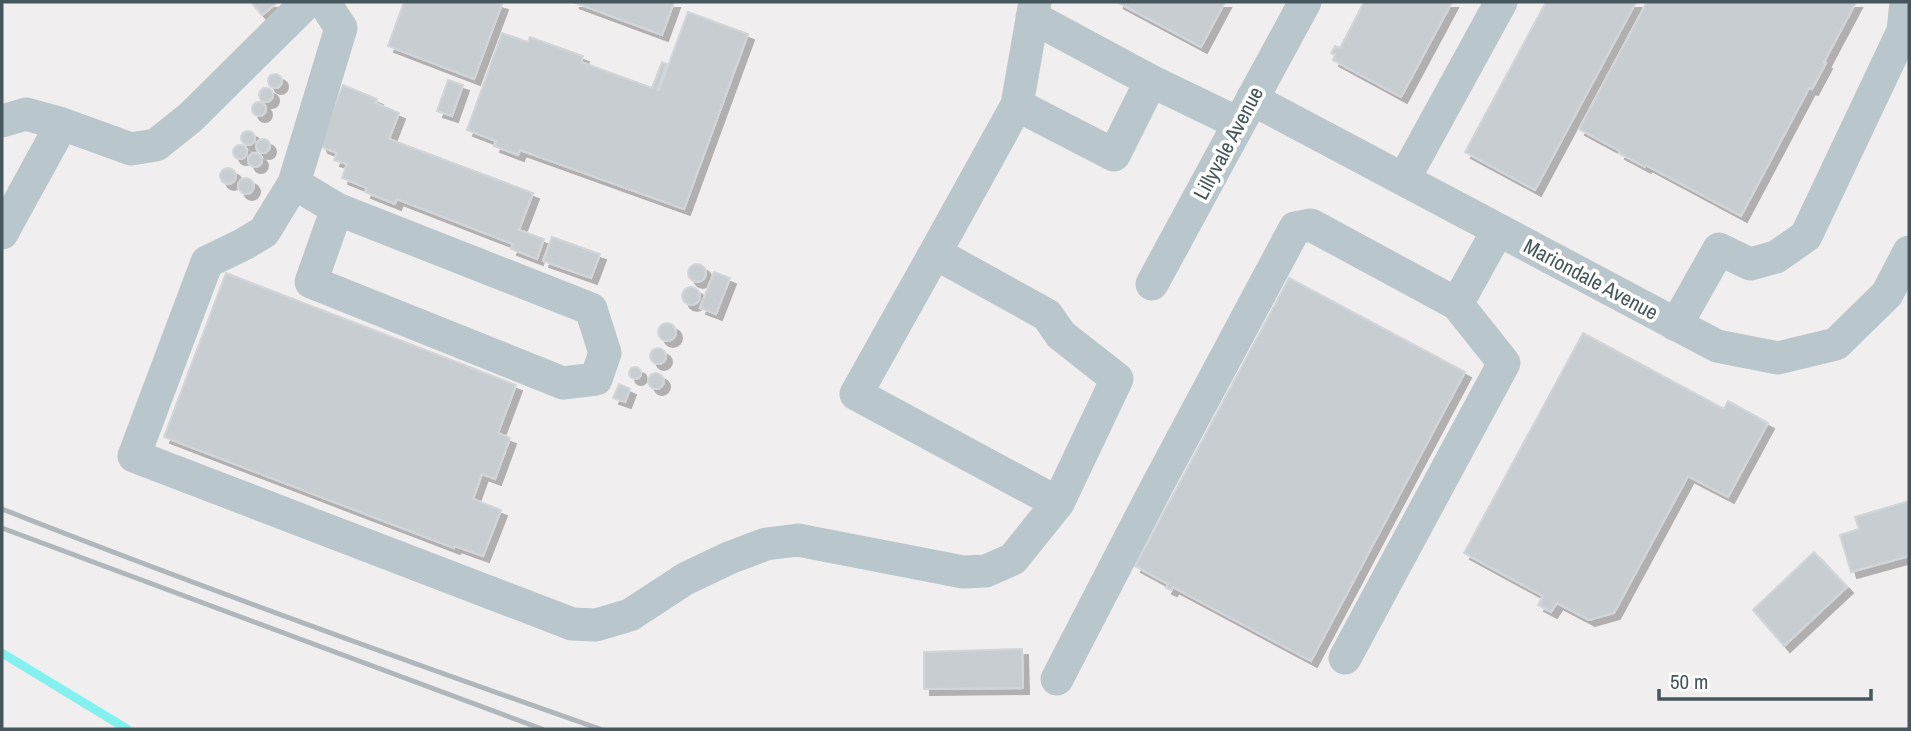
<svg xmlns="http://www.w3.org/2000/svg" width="1911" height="731" font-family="'Archivo Narrow',sans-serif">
<defs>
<filter id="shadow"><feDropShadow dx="6" dy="6" stdDeviation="0" flood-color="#0004"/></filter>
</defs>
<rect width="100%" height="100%" fill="#f1eeef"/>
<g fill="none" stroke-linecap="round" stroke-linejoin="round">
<!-- stream -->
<path stroke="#84f1ef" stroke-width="9" d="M2 653 127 729"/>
</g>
<!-- building -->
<path fill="#c8cdd1" stroke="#d2d6da" stroke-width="2" filter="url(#shadow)" d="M251 2H278L262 15Z
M404 2H495L502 4 474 79 388 46Z
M573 2H674L662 35Z
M1117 2H1225L1201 47Z
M1364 2H1452L1401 97 1333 60 1335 55 1331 53 1335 46 1340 48Z
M1546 2H1636L1535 190 1465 152Z
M1647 2H1856L1824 62 1826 63 1812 89 1809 88 1741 216 1646 165 1645 167 1619 153 1620 151 1579 129Z
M688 12 748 34 684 209 520 150 518 155 494 146 496 141 467 130 502 33 528 42 530 37 583 56 581 62 652 88 662 62 667 64 657 90H659Z
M268 81a7 7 0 1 1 14 0a7 7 0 1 1-14 0Z
M448 80 463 85 452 116 437 111Z
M343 85 377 99 375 103 399 113 389 139 533 193 519 230 544 239 537 259 511 249 513 244 397 199 395 204 365 192 367 188 342 178 347 164 334 160 337 153 322 147 320 142Z
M259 95a7 7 0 1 1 14 0a7 7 0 1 1-14 0Z
M252 109a7 7 0 1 1 14 0a7 7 0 1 1-14 0Z
M241 138a7 7 0 1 1 14 0a7 7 0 1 1-14 0Z
M256 146a7 7 0 1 1 14 0a7 7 0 1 1-14 0Z
M233 152a7 7 0 1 1 14 0a7 7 0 1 1-14 0Z
M248 160a7 7 0 1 1 14 0a7 7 0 1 1-14 0Z
M220 176a8 8 0 1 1 16 0a8 8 0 1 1-16 0Z
M238 186a8 8 0 1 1 16 0a8 8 0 1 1-16 0Z
M552 237 600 254 591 278 543 261Z
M688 273a9 9 0 1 1 18 0a9 9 0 1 1-18 0Z
M714 272 730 278 716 314 700 308Z
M226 273 516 385 498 433 510 438 495 479 482 474 473 499 501 510 483 556 455 546 454 548 164 437Z
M1289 278 1465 372 1311 661 1173 587 1171 590 1166 588 1168 584 1135 566Z
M682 296a9 9 0 1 1 18 0a9 9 0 1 1-18 0Z
M658 332a9 9 0 1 1 18 0a9 9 0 1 1-18 0Z
M1583 333 1724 409 1728 401 1768 423 1728 497 1688 476 1614 613 1589 620 1557 603 1551 612 1538 605 1543 596 1464 553Z
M650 356a8 8 0 1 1 16 0a8 8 0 1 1-16 0Z
M629 373a6 6 0 1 1 12 0a6 6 0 1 1-12 0Z
M648 381a8 8 0 1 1 16 0a8 8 0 1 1-16 0Z
M619 384 630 389 625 402 613 398Z
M1909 501V556L1851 572 1840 535 1859 529 1855 517Z
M1814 552 1847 587 1784 646 1753 610Z
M1022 649 1023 688 924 689V652Z"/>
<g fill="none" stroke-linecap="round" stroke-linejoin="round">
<!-- minor -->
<path stroke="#b9c7cc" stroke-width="33" d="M324 2 341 28 294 183 337 209 591 309 605 353 596 379 563 383 311 282 337 209
M1032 17 1151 81
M1252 99 1717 346 1778 358 1836 344 1887 294 1909 252
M1017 105 1035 2
M2 121 26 114 62 124
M1404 179 1501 2
M294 183 264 232 244 244 207 262 134 456 572 624 596 625 630 615 685 579 729 558 766 544 798 540 963 572 986 571 1013 559 1058 503 1117 379 1061 335 1047 315 935 253 1017 105 1114 155 1151 81 1238 123
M2 233 62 124 131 149 156 145 191 117 307 2
M935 253 856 394 1058 503
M1152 284 1305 2
M1676 325 1719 249 1750 264 1776 257 1806 236 1903 31 1906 2
M1345 658 1504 363 1457 304 1498 230
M1057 679 1156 488 1295 228 1311 225 1457 304"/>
<!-- rail -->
<path stroke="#b0b6b9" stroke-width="5" d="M2 509C200 587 400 659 600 729
M2 528 542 729"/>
</g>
<g text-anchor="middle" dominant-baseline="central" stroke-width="7" stroke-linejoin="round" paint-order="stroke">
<!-- street labels -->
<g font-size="21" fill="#45575d" stroke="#fff">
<text transform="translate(1228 143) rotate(-62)">Lillyvale Avenue</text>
<text transform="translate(1591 279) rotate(28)">Mariondale Avenue</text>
</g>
</g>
<!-- border -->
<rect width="1911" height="731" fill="none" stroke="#45575d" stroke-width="7"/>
<!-- scale -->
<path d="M1659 689v10h212v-10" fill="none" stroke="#45575d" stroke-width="3.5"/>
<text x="1670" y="689" font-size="21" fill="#45575d" stroke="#ffffff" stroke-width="5" paint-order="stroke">50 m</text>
</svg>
